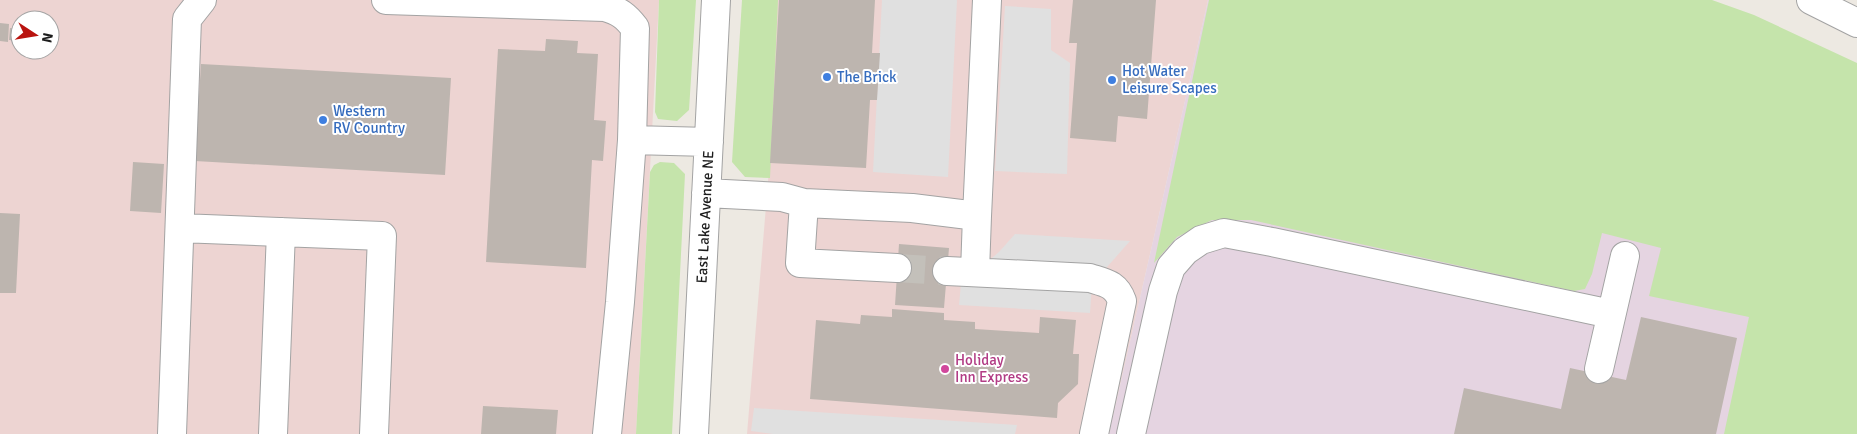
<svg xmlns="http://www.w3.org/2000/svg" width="1857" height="434" font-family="Signika,sans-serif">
<rect width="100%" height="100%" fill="#ede9e2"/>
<!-- commercial -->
<path fill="#edd4d2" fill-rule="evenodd" d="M0 0H659L636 434H0ZM20 20H50V50H20Z
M776 0H1208L1109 434H747L768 182Z"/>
<!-- industrial -->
<path fill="#e5d4e1" d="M1208 0H1526L1857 434H1109Z"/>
<!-- grass -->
<path fill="#c5e4ab" d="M659 0H696L689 110 677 121 658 119 655 112Z
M742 0H778L770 178 745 177 732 162Z
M1209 0H1712L1754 15 1857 63V434H1724L1749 317 1649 296 1661 248 1602 233 1592 274 1585 289 1574 291 1251 220H1212L1177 237 1154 263Z
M660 162 674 163 685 174 672 434H636L650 172 654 165Z"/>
<!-- parking -->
<path fill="#e0e0e0" d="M882 0H957L948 177 873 172Z
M1005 6 1051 9V50L1070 63 1067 174 995 171Z
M1015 234 1130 241 1092 284 1090 313 959 305 961 284 999 252Z
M754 408 1017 425 1015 434H773L751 431Z"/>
<!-- building -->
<path fill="#bdb5af" d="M779 0H875L872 53H880L877 100H870L866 168 770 163Z
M1073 0H1156L1147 119 1118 116 1116 142 1070 138 1077 43H1069Z
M0 23 9 24 8 42 0 41Z
M10 28 20 29V41L9 40Z
M546 39 578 41 577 53 598 54 594 120 606 121 603 161 592 160 586 268 486 262 498 49 545 51Z
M201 64 451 78 445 175 195 161Z
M133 162 164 164 161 213 130 211Z
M0 213 20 214 16 293H0Z
M899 244 949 248 944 308 895 305Z
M892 309 944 313V320L975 322V329L1039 333 1040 317 1076 320 1073 354H1079L1078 384 1058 403 1057 418 810 399 816 320 860 324 861 315 892 317Z
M1641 317 1737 338 1716 434H1454L1464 388 1561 409 1570 368 1626 380Z
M483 406 558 410 556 434H481Z"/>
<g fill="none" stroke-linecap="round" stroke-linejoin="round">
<!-- minor-tunnel -->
<path stroke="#c3c0ba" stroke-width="28" stroke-dasharray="28 14" stroke-linecap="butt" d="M897 268 947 271"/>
<!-- minor casing -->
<g stroke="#a3a3a3" stroke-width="30">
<path id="minor" d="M386 0 605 7C619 11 626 16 635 28L632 140 620 302 607 434
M1811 0 1857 23
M632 140 709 142
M706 193 782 197 804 203 912 208 977 216 987 0
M804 203 800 263 897 268
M180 228 382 236 374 434
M947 271 1090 278C1106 283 1116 284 1122 301L1094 434
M975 272 977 216
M1599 369 1625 256
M172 434 187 19 202 0
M273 434 281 232
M694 434 716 0
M1131 434 1163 291 1171 267 1185 251 1201 240 1224 233 1272 242 1611 314"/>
</g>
<!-- minor -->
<use href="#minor" stroke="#fff" stroke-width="28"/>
</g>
<!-- markers -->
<g fill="#3f7fe0" stroke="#fff" stroke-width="2">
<circle cx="827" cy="77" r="5"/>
<circle cx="1112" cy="80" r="5"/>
<circle cx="323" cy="120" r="5"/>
</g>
<circle fill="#d1479c" stroke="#fff" stroke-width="2" cx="945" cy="369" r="5"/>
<g text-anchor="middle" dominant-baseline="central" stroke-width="4" stroke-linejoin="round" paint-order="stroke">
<!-- shop labels -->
<g font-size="15" fill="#366cbe" stroke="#fff" text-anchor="start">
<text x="1122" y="71">Hot Water<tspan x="1122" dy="17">Leisure Scapes</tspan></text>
<text x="837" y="77">The Brick</text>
<text x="333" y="111">Western<tspan x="333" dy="17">RV Country</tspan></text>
</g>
<!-- street labels -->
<g font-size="15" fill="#1c1c1c" stroke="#fff">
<text transform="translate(705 217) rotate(-87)">East Lake Avenue NE</text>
</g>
<!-- hotel labels -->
<g font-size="15" fill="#b23c85" stroke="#fff" text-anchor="start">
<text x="955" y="360">Holiday<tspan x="955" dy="17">Inn Express</tspan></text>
</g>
</g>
<!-- north arrow -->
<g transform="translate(35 35) rotate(102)"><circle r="24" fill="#ffffff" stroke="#a4a4a4"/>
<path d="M0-4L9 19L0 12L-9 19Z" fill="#b9140f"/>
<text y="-8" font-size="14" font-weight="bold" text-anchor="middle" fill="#1c1c1c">N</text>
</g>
</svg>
